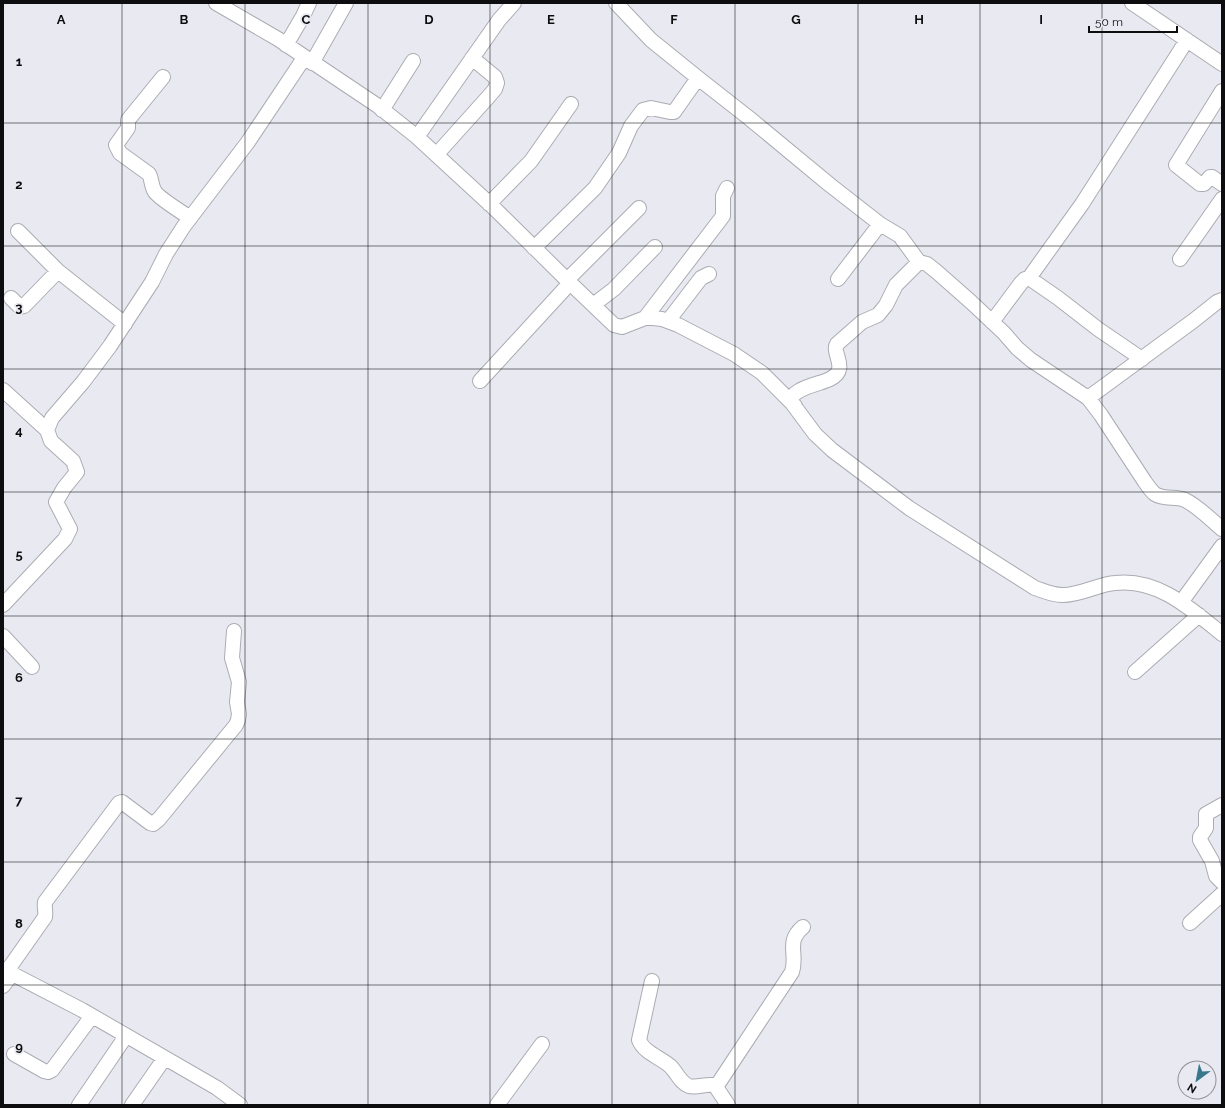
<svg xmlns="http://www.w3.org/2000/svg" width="1225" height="1108" font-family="Raleway,sans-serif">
<rect width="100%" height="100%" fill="#e9e9f1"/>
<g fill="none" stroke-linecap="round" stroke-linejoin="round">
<!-- minor casing -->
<g stroke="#abacb3" stroke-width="16">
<path id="minor" d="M216 3 278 39 378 106 417 137 493 207 567 280 614 325 622 327 645 318H653L662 319 678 325 734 354 762 373 795 406
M616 3 651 40 698 78 749 118 830 185 880 224 900 236 919 262
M1132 3 1222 64
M286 45 303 16 309 3
M312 63 346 3
M163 77 128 120V128L116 145 120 153 149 174C152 179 151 186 155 192 160 199 182 212 190 218
M1222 91 1176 165 1200 184H1204L1210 177H1212L1222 184
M382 110 413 61
M417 137 499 20 514 3
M437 154 490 95 495 89 497 83 495 77 472 58
M489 204 531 161 571 104
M18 231 58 271 125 324
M534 248 595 188 619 153 631 126 643 110 651 108 670 112H674L698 78
M1180 259 1222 199
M1029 278 1082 204 1187 40
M838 279 880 224
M567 280 639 208
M11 298 20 307 24 306 58 271
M593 305 614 289 655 247
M645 318 723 216V196L727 188
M668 321 701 278 709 274
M992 322 1021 283 1025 279 1029 278 1058 298 1098 329 1142 359
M480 381 570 283
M3 390 47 430
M1088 398 1193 321 1217 302 1222 300
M1222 529C1210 519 1199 507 1185 500 1176 496 1164 500 1155 494 1151 491 1148 486 1145 482L1101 415 1088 398 1031 360 1017 348 1004 333 971 302 937 272 927 264 919 262 896 285 886 305 878 315 862 322 837 344C831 353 850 369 830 379 821 384 787 389 792 403L815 434 832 450 909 508 1035 588C1044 591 1052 595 1062 595 1078 596 1099 584 1115 583 1158 578 1191 609 1222 634
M1182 601 1222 546
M3 605 65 539 70 529 56 502 64 488 77 472 73 461 51 441 47 430 52 418 83 382 110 346 152 282 166 254 184 226 248 142 304 58
M3 636 32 667
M1135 672 1199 615
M1222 805 1206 814V828L1200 837V840L1212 861 1216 876 1222 882
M1190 923 1222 894
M3 969 82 1010 217 1088 240 1105
M7 971 45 917C46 911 44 907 45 902L119 803 122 802 150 823 153 824 159 819 236 725 238 720 239 714 237 702 239 682 232 658 234 631
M652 981 639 1040C644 1053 660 1057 670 1066 676 1071 680 1083 689 1086 697 1088 705 1084 713 1085L716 1087 728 1105
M3 986 12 974
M14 1054 44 1071 48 1072 52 1070 92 1016
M716 1087 792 972C798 954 785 942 803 927
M79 1105 126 1036
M132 1105 164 1059
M497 1105 542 1044"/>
</g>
<!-- minor -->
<use href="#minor" stroke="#fff" stroke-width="14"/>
</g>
<!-- grid -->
<path fill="none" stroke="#0d0d10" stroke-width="1" stroke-opacity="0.55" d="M122 3V1105M245 3V1105M368 3V1105M490 3V1105M612 3V1105M735 3V1105M858 3V1105M980 3V1105M1102 3V1105M3 123H1222M3 246H1222M3 369H1222M3 492H1222M3 616H1222M3 739H1222M3 862H1222M3 985H1222"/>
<g font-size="13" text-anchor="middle" font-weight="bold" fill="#0d0d10" stroke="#e9e9f1" stroke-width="3.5" stroke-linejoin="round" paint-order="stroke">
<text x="61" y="24">A</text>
<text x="184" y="24">B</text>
<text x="306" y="24">C</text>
<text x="429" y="24">D</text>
<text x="551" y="24">E</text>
<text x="674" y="24">F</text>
<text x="796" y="24">G</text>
<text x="919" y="24">H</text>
<text x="1041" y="24">I</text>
<text x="19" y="66">1</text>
<text x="19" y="189">2</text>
<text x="19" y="312">3</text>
<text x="19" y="435">4</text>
<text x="19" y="559">5</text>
<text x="19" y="682">6</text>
<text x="19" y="805">7</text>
<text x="19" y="928">8</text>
<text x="19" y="1051">9</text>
</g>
<!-- border -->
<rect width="1225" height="1108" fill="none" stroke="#0d0d10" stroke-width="8"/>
<!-- north arrow -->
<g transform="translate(1197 1080) rotate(212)"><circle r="19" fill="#e9e9f1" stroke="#919197"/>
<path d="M0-3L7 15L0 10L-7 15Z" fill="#37798b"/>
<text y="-6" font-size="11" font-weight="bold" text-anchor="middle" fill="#0d0d10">N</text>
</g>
<!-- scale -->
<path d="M1089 26v6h88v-6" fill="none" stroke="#0d0d10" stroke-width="2"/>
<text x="1095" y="26" font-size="12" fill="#0d0d10" stroke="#e9e9f1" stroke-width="3" paint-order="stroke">50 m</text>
</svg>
